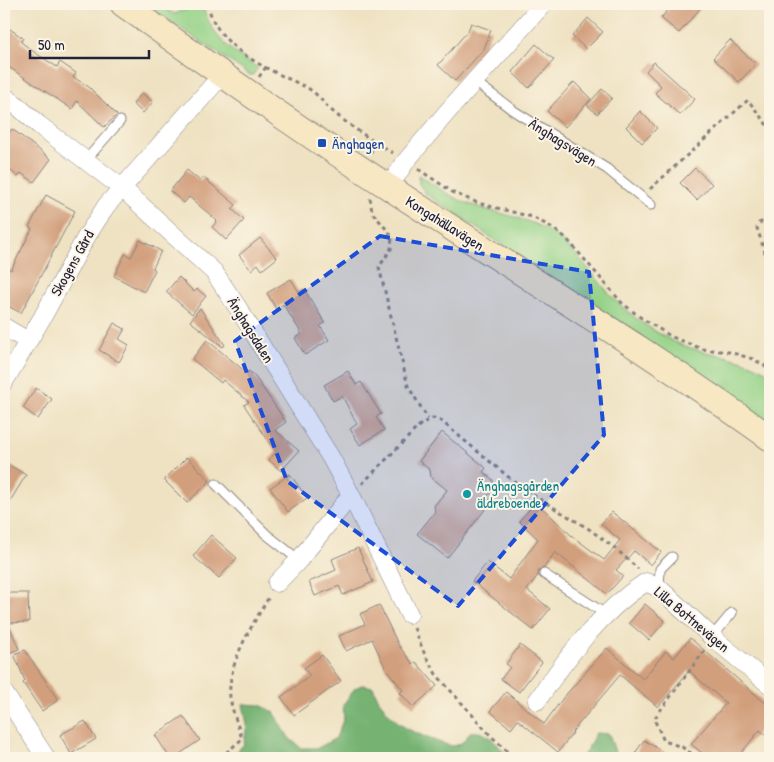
<svg xmlns="http://www.w3.org/2000/svg" width="774" height="762" font-family="'Patrick Hand',sans-serif">
<rect width="100%" height="100%" fill="#fcf5e5"/>
<filter id="ink" filterUnits="userSpaceOnUse"><feTurbulence type="fractalNoise" baseFrequency=".02" numOctaves="2"/><feDisplacementMap in="SourceGraphic" scale="10" xChannelSelector="R" yChannelSelector="G"/><feConvolveMatrix kernelMatrix="1 2 1 2 8 2 1 2 1" color-interpolation-filters="sRGB"/></filter>
<filter id="wash" filterUnits="userSpaceOnUse"><feTurbulence type="fractalNoise" baseFrequency=".0096" numOctaves="4" result="noise"/><feDisplacementMap in="SourceGraphic" scale="20" xChannelSelector="R" yChannelSelector="G"/><feGaussianBlur stdDeviation="1.12" result="paint"/><feColorMatrix in="noise" values="0 0 0 0 0 0 0 0 0 0 0 0 0 0 0 0 0 1.4 0 .05"/><feComposite in="paint" operator="in"/></filter>
<g filter="url(#wash)">
<rect width="100%" height="100%" fill="#efe2c2"/>
<!-- green -->
<path fill="#93d186" stroke="#5a7a60" d="M145 4H164L168 11 175 14 191 7 203 8C214 39 231 51 258 68L253 75H250Z
M418 175C436 186 454 200 475 206 503 215 531 218 556 236 576 251 591 273 608 292 624 311 645 326 667 338 700 357 739 352 770 374V425L426 194 419 184Z"/>
<!-- forest -->
<path fill="#76b373" stroke="#4c6a57" d="M362 685 373 687C379 703 389 716 403 726 409 731 446 746 453 746 462 745 466 739 470 732 491 729 498 749 511 758H231L244 744 247 724 243 704 260 705 274 712 289 738 301 748H318L336 738 344 718 343 705 355 688Z
M596 733 609 734 615 752 611 758H582Z"/>
<g id="blocks">
<!-- building -->
<path fill="#d29f7d" d="M673 4H704L679 33 661 18Z
M588 18 603 32 586 49 572 36Z
M471 23 491 30 484 49 455 81 438 65 468 31Z
M4 25 23 38 21 42 34 52 57 67 60 62 76 73 73 77 89 87 117 115 104 127 77 101 72 109 4 64Z
M730 40 756 64 739 82 713 58Z
M536 44 554 60 529 88 512 72Z
M654 62 695 99 680 115 655 93 661 86 646 71Z
M574 82 591 99 565 127 547 111Z
M602 89 612 98 597 114 587 105Z
M142 93 153 102 143 113 133 104Z
M640 111 657 128 642 143 626 127Z
M12 129 51 159 34 182 21 173 18 177 4 165V139Z
M695 168 712 184 697 200 680 183Z
M187 170 200 181 203 177 236 205 232 209 244 220 226 240 212 227 217 221 213 217 189 197 184 203 170 191Z
M46 195 75 211 21 313 4 304V266L11 270 32 229 29 227Z
M260 238 277 258 262 270 258 264 251 270 239 255Z
M140 240 161 251 153 268 155 270 144 292 114 276 125 254 131 257Z
M179 277 194 292 197 289 206 296 192 314 166 292Z
M291 279 299 292 304 289 325 323 320 326 329 340 305 355 295 338 302 334 283 304 276 309 267 293Z
M200 308 225 345 223 347 190 321Z
M114 323 125 329 119 339 129 345 119 362 99 350Z
M207 340 247 373 249 371 256 378 286 422 275 430 299 451 281 471 269 460 276 452 244 405 249 402 223 380 221 383 192 359Z
M348 371 356 385 361 382 381 414 376 417 384 430 360 445 350 429 357 424 342 396 333 401 324 385Z
M36 388 52 399 38 419 23 408Z
M442 432 486 468 483 472 493 480 494 489 486 498 491 502 447 558 417 534 435 512 434 506 447 490 431 477 430 470 419 461Z
M187 457 210 481 187 503 164 480Z
M4 462 26 475 4 511Z
M290 474 307 498 288 512 270 488Z
M536 502 572 536 604 560 620 540 601 524 612 512 661 552 651 565 634 551 616 570 623 576 607 594 555 552 544 568 539 570 538 575 527 590 550 609 533 630 472 581 488 562 509 579 538 539 519 521Z
M211 535 237 558 219 578 193 556Z
M358 548 373 582 343 595 339 586 315 596 309 582 336 570 332 559Z
M5 593H28L29 622 8 623 19 649 4 655Z
M645 604 665 621 649 640 629 623Z
M379 605 399 646 413 664 416 662 437 686 413 707 400 693 403 690 386 669 372 639 346 651 339 636 365 624 360 614Z
M690 638 770 707V739L760 730 737 758H708L691 744 726 703 689 671 658 707 620 675 572 732 573 733 558 752 518 720 511 729 490 711 506 692 544 724 563 698 607 648 643 679 666 651 674 658Z
M520 645 542 662 519 692 501 679 510 667 506 664Z
M25 650 58 700 42 711 23 683 25 681 14 654Z
M322 655 341 681 294 715 281 697 310 676 304 668Z
M183 716 200 740 174 758H170L155 735Z
M85 721 96 739 71 754 60 735Z
M644 740 673 758H632Z"/>
</g>
</g>
<g filter="url(#ink)">
<use href="#blocks" fill-opacity="0" stroke="#88827e" stroke-width="1"/>
<g fill="none" stroke-linecap="round" stroke-linejoin="round">
<!-- lane casing -->
<g stroke="#88827e" stroke-width="11">
<path id="lane" d="M474 81 514 111 607 169 651 205
M86 160 120 121
M216 484 266 534 299 560
M544 574 607 615
M659 588 660 569 672 557
M712 637 732 613"/>
</g>
<!-- street casing -->
<g stroke="#88827e" stroke-width="19">
<path id="street" d="M4 96 15 104 39 125 122 188 214 272 238 308 331 458 351 495 409 614
M389 187 406 161 448 111 543 4
M4 327 28 341
M4 382 42 318 85 239 106 206 222 75
M277 583 299 560 351 495
M4 693 46 758
M537 701C567 657 601 611 646 582L659 588 712 637 770 685"/>
</g>
<!-- secondary casing -->
<g stroke="#88827e" stroke-width="27">
<path id="secondary" d="M123 4C210 66 297 128 387 186 515 270 646 349 770 438"/>
</g>
<!-- path -->
<path stroke="#88827e" stroke-width="3" stroke-dasharray="4 4" stroke-linecap="butt" d="M208 4C214 41 254 63 285 77 294 82 304 85 312 91 319 96 324 104 331 110 349 126 373 141 393 153
M259 77 266 67
M370 153 377 143
M418 169 454 193 478 203 532 217 553 228 566 238 622 303 640 317 672 337 702 349 729 352 753 359 770 369
M650 189 748 100 770 129
M370 198 372 212 392 236 391 249 379 267 408 386 428 419
M770 221 767 220 759 223 757 228 770 268
M362 484 422 423 434 418 441 421 523 489 589 529 616 549 638 569
M414 628 425 655 436 674 490 735 508 752 524 758
M220 758 242 739C238 725 232 711 230 697 227 663 253 624 269 597
M698 758 682 747 664 741 654 719 704 651"/>
<!-- lane -->
<use href="#lane" stroke="#fff" stroke-width="9"/>
<!-- street -->
<use href="#street" stroke="#fff" stroke-width="18"/>
<!-- secondary -->
<use href="#secondary" stroke="#f7e8c3" stroke-width="25"/>
</g>
</g>
<!-- marked area -->
<path fill="#1d4ed8" fill-opacity="0.2" stroke="#1d4ed8" stroke-width="4" stroke-dasharray="10 6" stroke-linejoin="round" d="M380 236 589 272 604 435 458 606 287 481 235 341Z"/>
<!-- markers -->
<rect fill="#1a4fb4" stroke="#fcf5e5" stroke-width="2" x="317" y="138" width="10" height="10" rx="2.5"/>
<circle fill="#0f9aa8" stroke="#fcf5e5" stroke-width="2" cx="467" cy="494" r="5"/>
<g text-anchor="middle" dominant-baseline="central" stroke-width="4" stroke-linejoin="round" paint-order="stroke">
<!-- street labels -->
<g font-size="15" fill="#22223b" stroke="#fcf5e5">
<text transform="translate(563 142) rotate(32)">Änghagsvägen</text>
<text transform="translate(445 223) rotate(32)">Kongahällavägen</text>
<text transform="translate(72 263) rotate(-61)">Skogens Gård</text>
<text transform="translate(251 330) rotate(58)">Änghagsdalen</text>
<text transform="translate(692 619) rotate(40)">Lilla Bottnevägen</text>
</g>
<!-- transit labels -->
<g font-size="15" fill="#164399" stroke="#fcf5e5" text-anchor="start">
<text x="332" y="143">Änghagen</text>
</g>
<!-- culture labels -->
<g font-size="15" fill="#0d838f" stroke="#fcf5e5" text-anchor="start">
<text x="477" y="485">Änghagsgården<tspan x="477" dy="17">äldreboende</tspan></text>
</g>
</g>
<!-- margin -->
<rect width="774" height="762" fill="none" stroke="#fcf5e5" stroke-width="20"/>
<!-- scale -->
<path d="M30 50v8h119v-8" fill="none" stroke="#22223b" stroke-width="2.5"/>
<text x="38" y="50" font-size="15" fill="#22223b" stroke="#fcf5e5" stroke-width="4" paint-order="stroke">50 m</text>
</svg>
